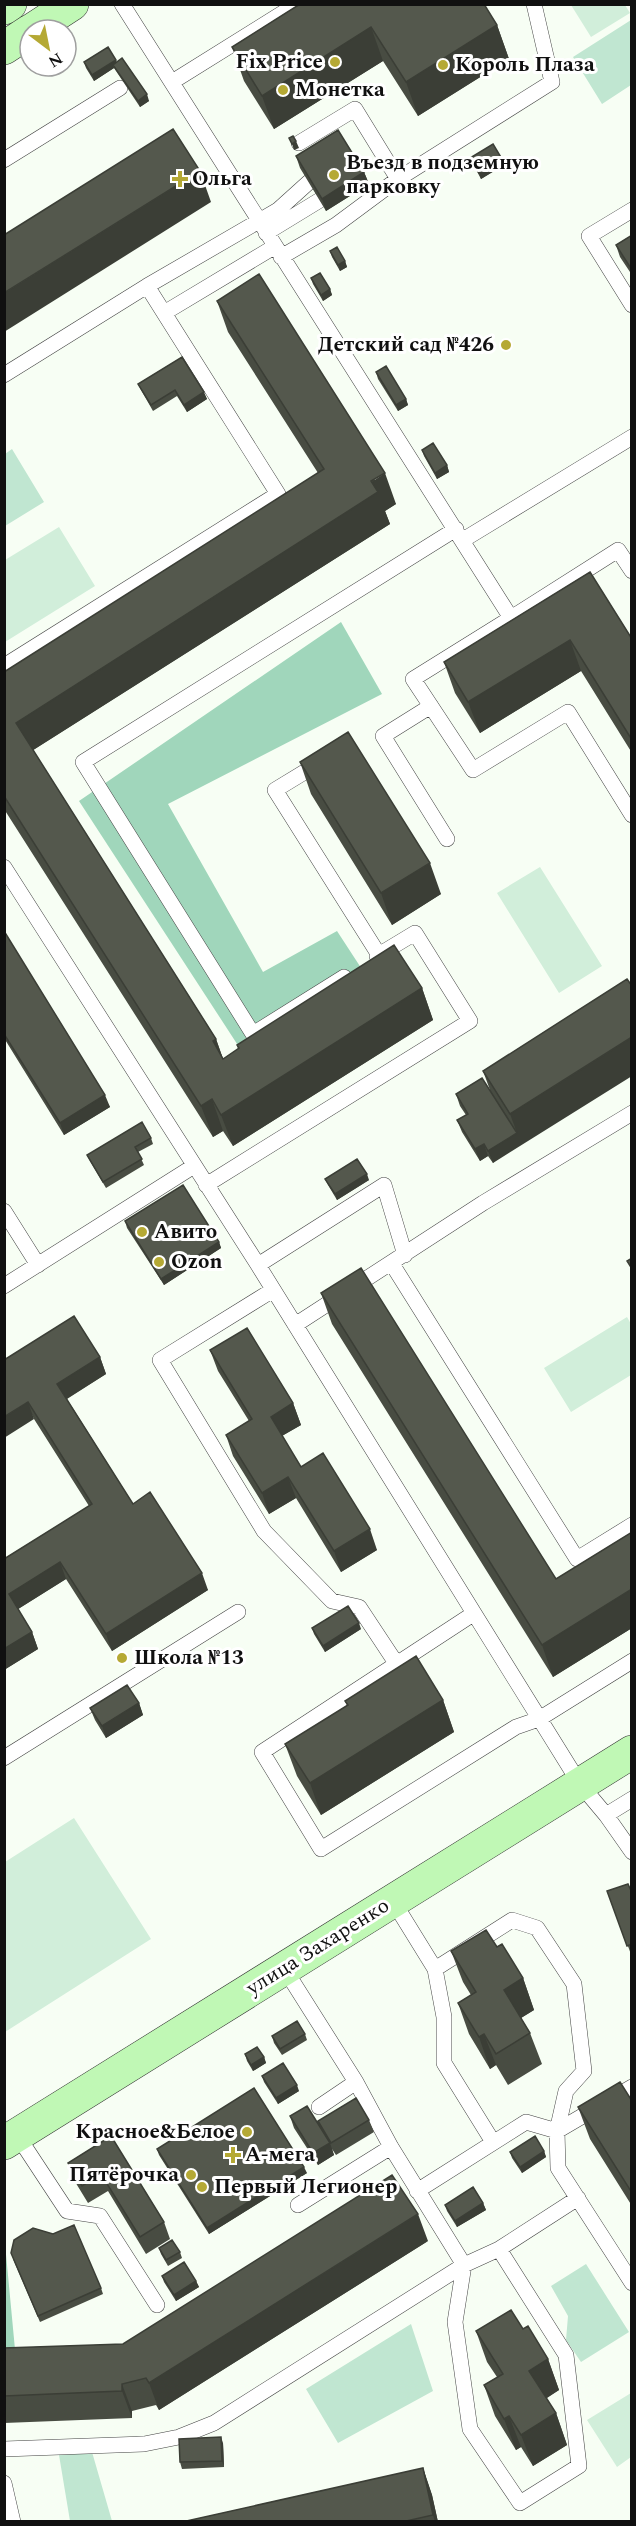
<svg xmlns="http://www.w3.org/2000/svg" width="636" height="2526" font-family="Spectral,serif">
<rect width="100%" height="100%" fill="#f7fef4"/>
<!-- green -->
<path fill="#c0e6d1" d="M631 20V85L602 104 573 57Z
M12 449 44 502 5 526V454Z
M586 2264 629 2332 581 2362 566 2340 568 2316 551 2286Z
M411 2324 433 2391 338 2443 306 2389Z
M92 2452 112 2521H70L59 2455Z"/>
<!-- forest -->
<path fill="#a0d6bb" d="M341 622 382 694 168 804 263 972 337 931 367 977 241 1050 79 801Z
M4 2233 16 2360H4Z"/>
<!-- pitch -->
<path fill="#d1eeda" d="M571 5H625L630 13 591 37Z
M59 527 95 586 5 642V560Z
M540 867 602 966 559 993 497 893Z
M627 1317 631 1324V1375L571 1412 544 1368Z
M74 1818 151 1939 5 2032V1862Z
M631 2393V2457L617 2467 587 2420Z"/>
<g fill="none" stroke-linecap="round" stroke-linejoin="round">
<!-- lane casing -->
<g stroke="#434343" stroke-width="16">
<path id="lane" d="M122 4 511 618 618 550 632 571
M172 82 297 4
M299 143 355 109 398 179
M4 160 120 88
M632 210 589 236 632 305
M266 233 320 200
M281 257 336 225 398 179 552 82 534 4
M164 313 274 247
M4 375 147 286 278 210 309 182
M463 540 632 437
M511 618 413 679 473 770 568 712 632 815
M4 666 278 494 147 286
M431 706 383 736 447 839
M321 762 275 790 379 955
M4 867 258 1265 580 1784 606 1815 632 1852
M344 977 253 1034 83 762 456 529
M206 1185 470 1021 415 933 377 956
M4 1211 38 1265
M392 1264 577 1559 632 1525
M258 1265 384 1185 405 1255
M4 1286 194 1166
M273 1290 160 1360 264 1531 332 1601 359 1607 396 1663
M295 1325 483 1203 632 1113
M473 1614 262 1752 321 1849 516 1727 539 1719 632 1661
M4 1758 238 1612
M606 1815 632 1799
M393 1901 435 1969 444 2017V2063L493 2142
M284 1968 356 2082 391 2147 464 2265 455 2322 470 2429 520 2503 579 2466 566 2355 499 2249
M435 1969 512 1920 537 1928 574 1984 584 2071 566 2091 557 2131 632 2087
M319 2107 356 2082
M17 2135 67 2211 100 2216 157 2305
M417 2191 526 2122 557 2131 558 2168 632 2283
M298 2205 391 2147
M4 2449 144 2444 179 2437 214 2423 464 2265 499 2249 578 2198
M4 2483 13 2522"/>
</g>
<!-- secondary casing -->
<g stroke="#323232" stroke-width="34">
<path id="secondary" d="M4 8 10 4
M32 30 72 4
M4 48 30 31
M4 2143 632 1752"/>
</g>
<!-- lane -->
<use href="#lane" stroke="#fff" stroke-width="15"/>
<!-- secondary -->
<use href="#secondary" stroke="#c0f8b5" stroke-width="33"/>
</g>
<!-- wall -->
<path fill="#484c42" d="M300 4 497 25 509 59 418 116 383 61 274 129 244 81 232 47Z
M84 62H117L149 101 140 107 114 68 94 81 86 68Z
M296 156 364 172 369 184 326 211 300 168Z
M470 158 502 159 504 165 481 179 473 164Z
M632 235V275L620 257 616 245Z
M330 251 345 261 347 267 340 271 332 257Z
M311 278 330 289 332 295 323 301 313 284Z
M217 301 396 504 385 511 390 524 33 750 216 1039 223 1059 238 1049 237 1045 422 988 433 1020 233 1146 223 1131 213 1137 4 809V672L318 473 228 332Z
M182 357 207 399 187 412 177 396 153 411 141 390 138 384Z
M376 372 406 399 408 405 398 411 378 379Z
M422 450 447 465 449 472 437 479 424 456Z
M590 572 632 639V753L581 671 480 733 455 693 444 662Z
M300 762 441 894 392 925 311 794Z
M4 931 110 1107 64 1135 4 1038Z
M632 986 493 1163 488 1156 480 1161 462 1132 457 1120 466 1115 460 1106 456 1094 490 1090 483 1071Z
M151 1138 153 1144 138 1152 144 1165 106 1188 90 1161 87 1155Z
M325 1179 369 1180 337 1200 328 1185Z
M125 1221 219 1242 221 1248 164 1285 127 1228Z
M321 1293 556 1579 632 1532V1628L553 1677 332 1324Z
M210 1350 293 1403 301 1425 282 1436 301 1467 377 1550 341 1572 296 1498 269 1514 233 1456 226 1435 249 1421 218 1371Z
M100 1357 106 1374 67 1399 133 1504 208 1590 112 1651 66 1579 18 1609 32 1632 38 1649 4 1670V1559L89 1506 34 1419 4 1360Z
M312 1628 361 1629 325 1652 314 1634Z
M443 1700 454 1732 321 1815 297 1776 285 1744 347 1706 345 1701Z
M139 1703 143 1715 106 1738 95 1720 90 1708Z
M632 1893V1957L612 1903Z
M497 1947 523 1978 534 2010 521 2018 530 2033 542 2064 508 2085 496 2065 490 2069 469 2034 458 2003 471 1995 463 1982 451 1951Z
M305 2034 307 2040 282 2055 274 2043 272 2036Z
M245 2054 264 2057 266 2063 253 2071 247 2061Z
M262 2076 299 2091 278 2104 264 2082Z
M632 2101V2206L590 2139 578 2107Z
M290 2116 321 2128 318 2121 369 2120 374 2132 336 2155 332 2149 334 2155 318 2165 294 2128Z
M111 2136 164 2222 170 2239 146 2254 108 2191 88 2203 74 2180 68 2163Z
M157 2149 307 2173 209 2234 159 2155Z
M544 2151 546 2157 522 2173 512 2158 510 2152Z
M483 2203 486 2210 457 2227 447 2211 445 2205Z
M428 2241 159 2410 156 2405 132 2411V2418L4 2423V2348L123 2344Z
M159 2248 180 2252 182 2258 168 2266 161 2254Z
M13 2259 101 2288 103 2294 40 2322Z
M162 2276 196 2281 199 2287 176 2301 164 2282Z
M523 2329 548 2359 559 2390 546 2398 556 2413 567 2445 533 2466 521 2447 516 2450 495 2416 484 2385 497 2377 487 2362 476 2331Z
M223 2443 224 2467 182 2469 180 2462Z
M423 2468 432 2495 438 2522H182Z"/>
<!-- shaded-wall -->
<path fill="#3b3e36" d="M497 25 509 59 418 116 406 82Z
M371 27 383 61 274 129 262 96Z
M116 60 118 66 113 65 114 68 94 81 92 75Z
M147 94 149 101 140 107 138 101Z
M296 141 299 148 294 150 292 144Z
M502 159 504 165 481 179 479 173Z
M200 171 211 202 4 332V293Z
M364 172 369 184 326 211 322 199Z
M345 261 347 267 340 271 338 265Z
M330 289 332 295 323 301 321 295Z
M204 392 207 399 187 412 184 405Z
M406 399 408 405 398 411 396 405Z
M447 465 449 472 437 479 435 473Z
M385 473 396 504 385 511 390 524 27 754 16 723Z
M570 640 581 671 480 733 468 702Z
M430 863 441 894 392 925 381 893Z
M422 988 433 1020 233 1146 221 1115Z
M632 1037V1076L493 1163 488 1151 517 1133 510 1114Z
M216 1039 227 1070 213 1041Z
M105 1095 110 1107 64 1135 60 1123Z
M212 1099 223 1131 213 1137 201 1106Z
M484 1144 488 1156 480 1161 475 1149Z
M367 1174 369 1180 337 1200 335 1194Z
M219 1242 221 1248 164 1285 161 1279Z
M100 1357 106 1374 63 1401 57 1384Z
M28 1402 34 1419 4 1438V1417Z
M293 1403 301 1425 278 1438 271 1417Z
M288 1477 296 1498 269 1514 262 1493Z
M370 1529 377 1550 341 1572 334 1551Z
M60 1562 66 1579 15 1611 9 1594Z
M202 1573 208 1590 112 1651 106 1634Z
M632 1589V1628L553 1677 542 1645Z
M359 1623 361 1629 325 1652 323 1646Z
M32 1632 38 1649 4 1670V1649Z
M443 1700 454 1732 321 1815 310 1783Z
M139 1703 143 1715 106 1738 102 1726Z
M523 1978 534 2010 516 2021 504 1990Z
M484 2034 496 2065 490 2069 479 2037Z
M264 2057 266 2063 253 2071 251 2065Z
M297 2085 299 2091 278 2104 276 2098Z
M330 2143 334 2155 318 2165 313 2153Z
M544 2151 546 2157 522 2173 520 2167Z
M304 2167 307 2173 209 2234 207 2228Z
M483 2203 486 2210 457 2227 455 2221Z
M418 2214 428 2241 159 2410 149 2383Z
M196 2281 199 2287 176 2301 174 2295Z
M548 2359 559 2390 541 2402 529 2371Z
M122 2384 132 2411V2418L122 2391Z
M556 2413 567 2445 533 2466 521 2435Z
M509 2416 521 2447 516 2450 504 2419Z
M221 2437 223 2443 224 2467 222 2461Z
M423 2468 432 2495 438 2522H435L433 2515Z"/>
<!-- building -->
<path fill="#54584d" stroke="#3b3e36" stroke-width="1.5" d="M300 4H484L497 25 406 82 371 27 262 96 232 47Z
M108 47 116 60 92 75 84 62Z
M122 58 147 94 138 101 113 65Z
M173 129 200 171 4 293V235Z
M338 130 364 172 322 199 296 156Z
M293 136 296 141 292 144 289 138Z
M493 144 502 159 479 173 470 158Z
M632 235V270L616 245Z
M337 247 345 261 338 265 330 251Z
M320 273 330 289 321 295 311 278Z
M259 274 385 473 371 481 378 492 16 723 216 1039 213 1041 223 1059 239 1048 237 1045 394 945 422 988 221 1115 212 1099 201 1106 4 796V672L324 469 217 301Z
M182 357 204 392 184 405 175 390 151 405 138 384Z
M386 366 406 399 396 405 376 372Z
M433 443 447 465 435 473 422 450Z
M590 572 632 639V740L570 640 468 702 444 662Z
M348 732 430 863 381 893 300 762Z
M4 931 105 1095 60 1123 4 1034Z
M627 979 632 986V1037L510 1114 483 1071Z
M482 1078 517 1133 488 1151 484 1144 475 1149 457 1120 468 1114 456 1094Z
M142 1122 151 1138 135 1147 142 1159 103 1182 87 1155Z
M357 1159 367 1174 335 1194 325 1179Z
M183 1185 219 1242 161 1279 125 1221Z
M632 1258V1269L627 1261Z
M361 1268 556 1579 632 1532V1589L542 1645 321 1293Z
M74 1316 100 1357 57 1384 133 1504 150 1492 202 1573 106 1634 60 1562 9 1594 32 1632 4 1649V1559L92 1504 28 1402 4 1417V1360Z
M247 1328 293 1403 271 1417 301 1467 323 1453 370 1529 334 1551 288 1477 262 1493 226 1435 252 1419 210 1350Z
M348 1606 359 1623 323 1646 312 1628Z
M416 1656 443 1700 310 1783 285 1744 348 1705 345 1701Z
M127 1685 139 1703 102 1726 90 1708Z
M628 1884 632 1893V1944L627 1946 607 1891Z
M486 1930 497 1947 502 1944 523 1978 504 1990 530 2033 496 2054 484 2034 479 2037 458 2003 476 1992 451 1951Z
M297 2021 305 2034 280 2049 272 2036Z
M257 2047 264 2057 251 2065 245 2054Z
M283 2063 297 2085 276 2098 262 2076Z
M620 2082 632 2101V2193L578 2107Z
M254 2088 304 2167 207 2228 157 2149Z
M356 2098 369 2120 331 2143 318 2121Z
M307 2106 330 2143 313 2153 290 2116Z
M111 2136 164 2222 140 2237 101 2174 82 2186 68 2163Z
M535 2136 544 2151 520 2167 510 2152Z
M392 2175 418 2214 149 2383 146 2378 122 2384V2391L4 2396V2348L123 2344Z
M473 2187 483 2203 455 2221 445 2205Z
M74 2225 101 2288 38 2316 11 2253 14 2240 33 2228 53 2234Z
M172 2240 180 2252 166 2260 159 2248Z
M184 2262 196 2281 174 2295 162 2276Z
M511 2310 523 2329 528 2326 548 2359 529 2371 556 2413 521 2435 509 2416 504 2419 484 2385 503 2374 476 2331Z
M221 2437 222 2461 180 2462 179 2439Z
M423 2468 433 2515 402 2522H182Z"/>
<!-- markers -->
<g fill="#b5a934" stroke="#fff" stroke-width="2">
<circle cx="335" cy="62" r="6"/>
<circle cx="443" cy="65" r="6"/>
<circle cx="283" cy="90" r="6"/>
<circle cx="334" cy="175" r="6"/>
<path d="M177 170h6v6h6v6h-6v6h-6v-6h-6v-6h6z"/>
<circle cx="506" cy="345" r="6"/>
<circle cx="142" cy="1232" r="6"/>
<circle cx="159" cy="1262" r="6"/>
<circle cx="122" cy="1658" r="6"/>
<circle cx="247" cy="2132" r="6"/>
<path d="M230 2146h6v6h6v6h-6v6h-6v-6h-6v-6h6z"/>
<circle cx="191" cy="2175" r="6"/>
<circle cx="202" cy="2187" r="6"/>
</g>
<g text-anchor="middle" dominant-baseline="central" stroke-width="6" stroke-linejoin="round" paint-order="stroke">
<!-- poi labels -->
<g font-size="21" font-weight="bold" fill="#101010" stroke="#fff" text-anchor="start">
<text x="323" y="62" text-anchor="end">Fix Price</text>
<text x="455" y="65">Король Плаза</text>
<text x="295" y="90">Монетка</text>
<text x="346" y="163">Въезд в подземную<tspan x="346" dy="24">парковку</tspan></text>
<text x="192" y="179">Ольга</text>
<text x="494" y="345" text-anchor="end">Детский сад №426</text>
<text x="154" y="1232">Авито</text>
<text x="171" y="1262">Ozon</text>
<text x="134" y="1658">Школа №13</text>
<text x="235" y="2132" text-anchor="end">Красное&amp;Белое</text>
<text x="245" y="2155">А-мега</text>
<text x="179" y="2175" text-anchor="end">Пятёрочка</text>
<text x="214" y="2187">Первый Легионер</text>
</g>
<!-- street labels -->
<g font-size="21" fill="#101010" stroke="#fff">
<text transform="translate(318 1947) rotate(-32)">улица Захаренко</text>
</g>
</g>
<!-- border -->
<rect width="636" height="2526" fill="none" stroke="#101010" stroke-width="12"/>
<!-- north arrow -->
<g transform="translate(48 48) rotate(148)"><circle r="28" fill="#ffffff" stroke="#9f9f9f" stroke-width="1.5"/>
<path d="M0-4.5L10 22L0 15L-10 22Z" fill="#b5a934"/>
<text y="-9" font-size="16" font-weight="bold" text-anchor="middle" fill="#101010">N</text>
</g>
</svg>
